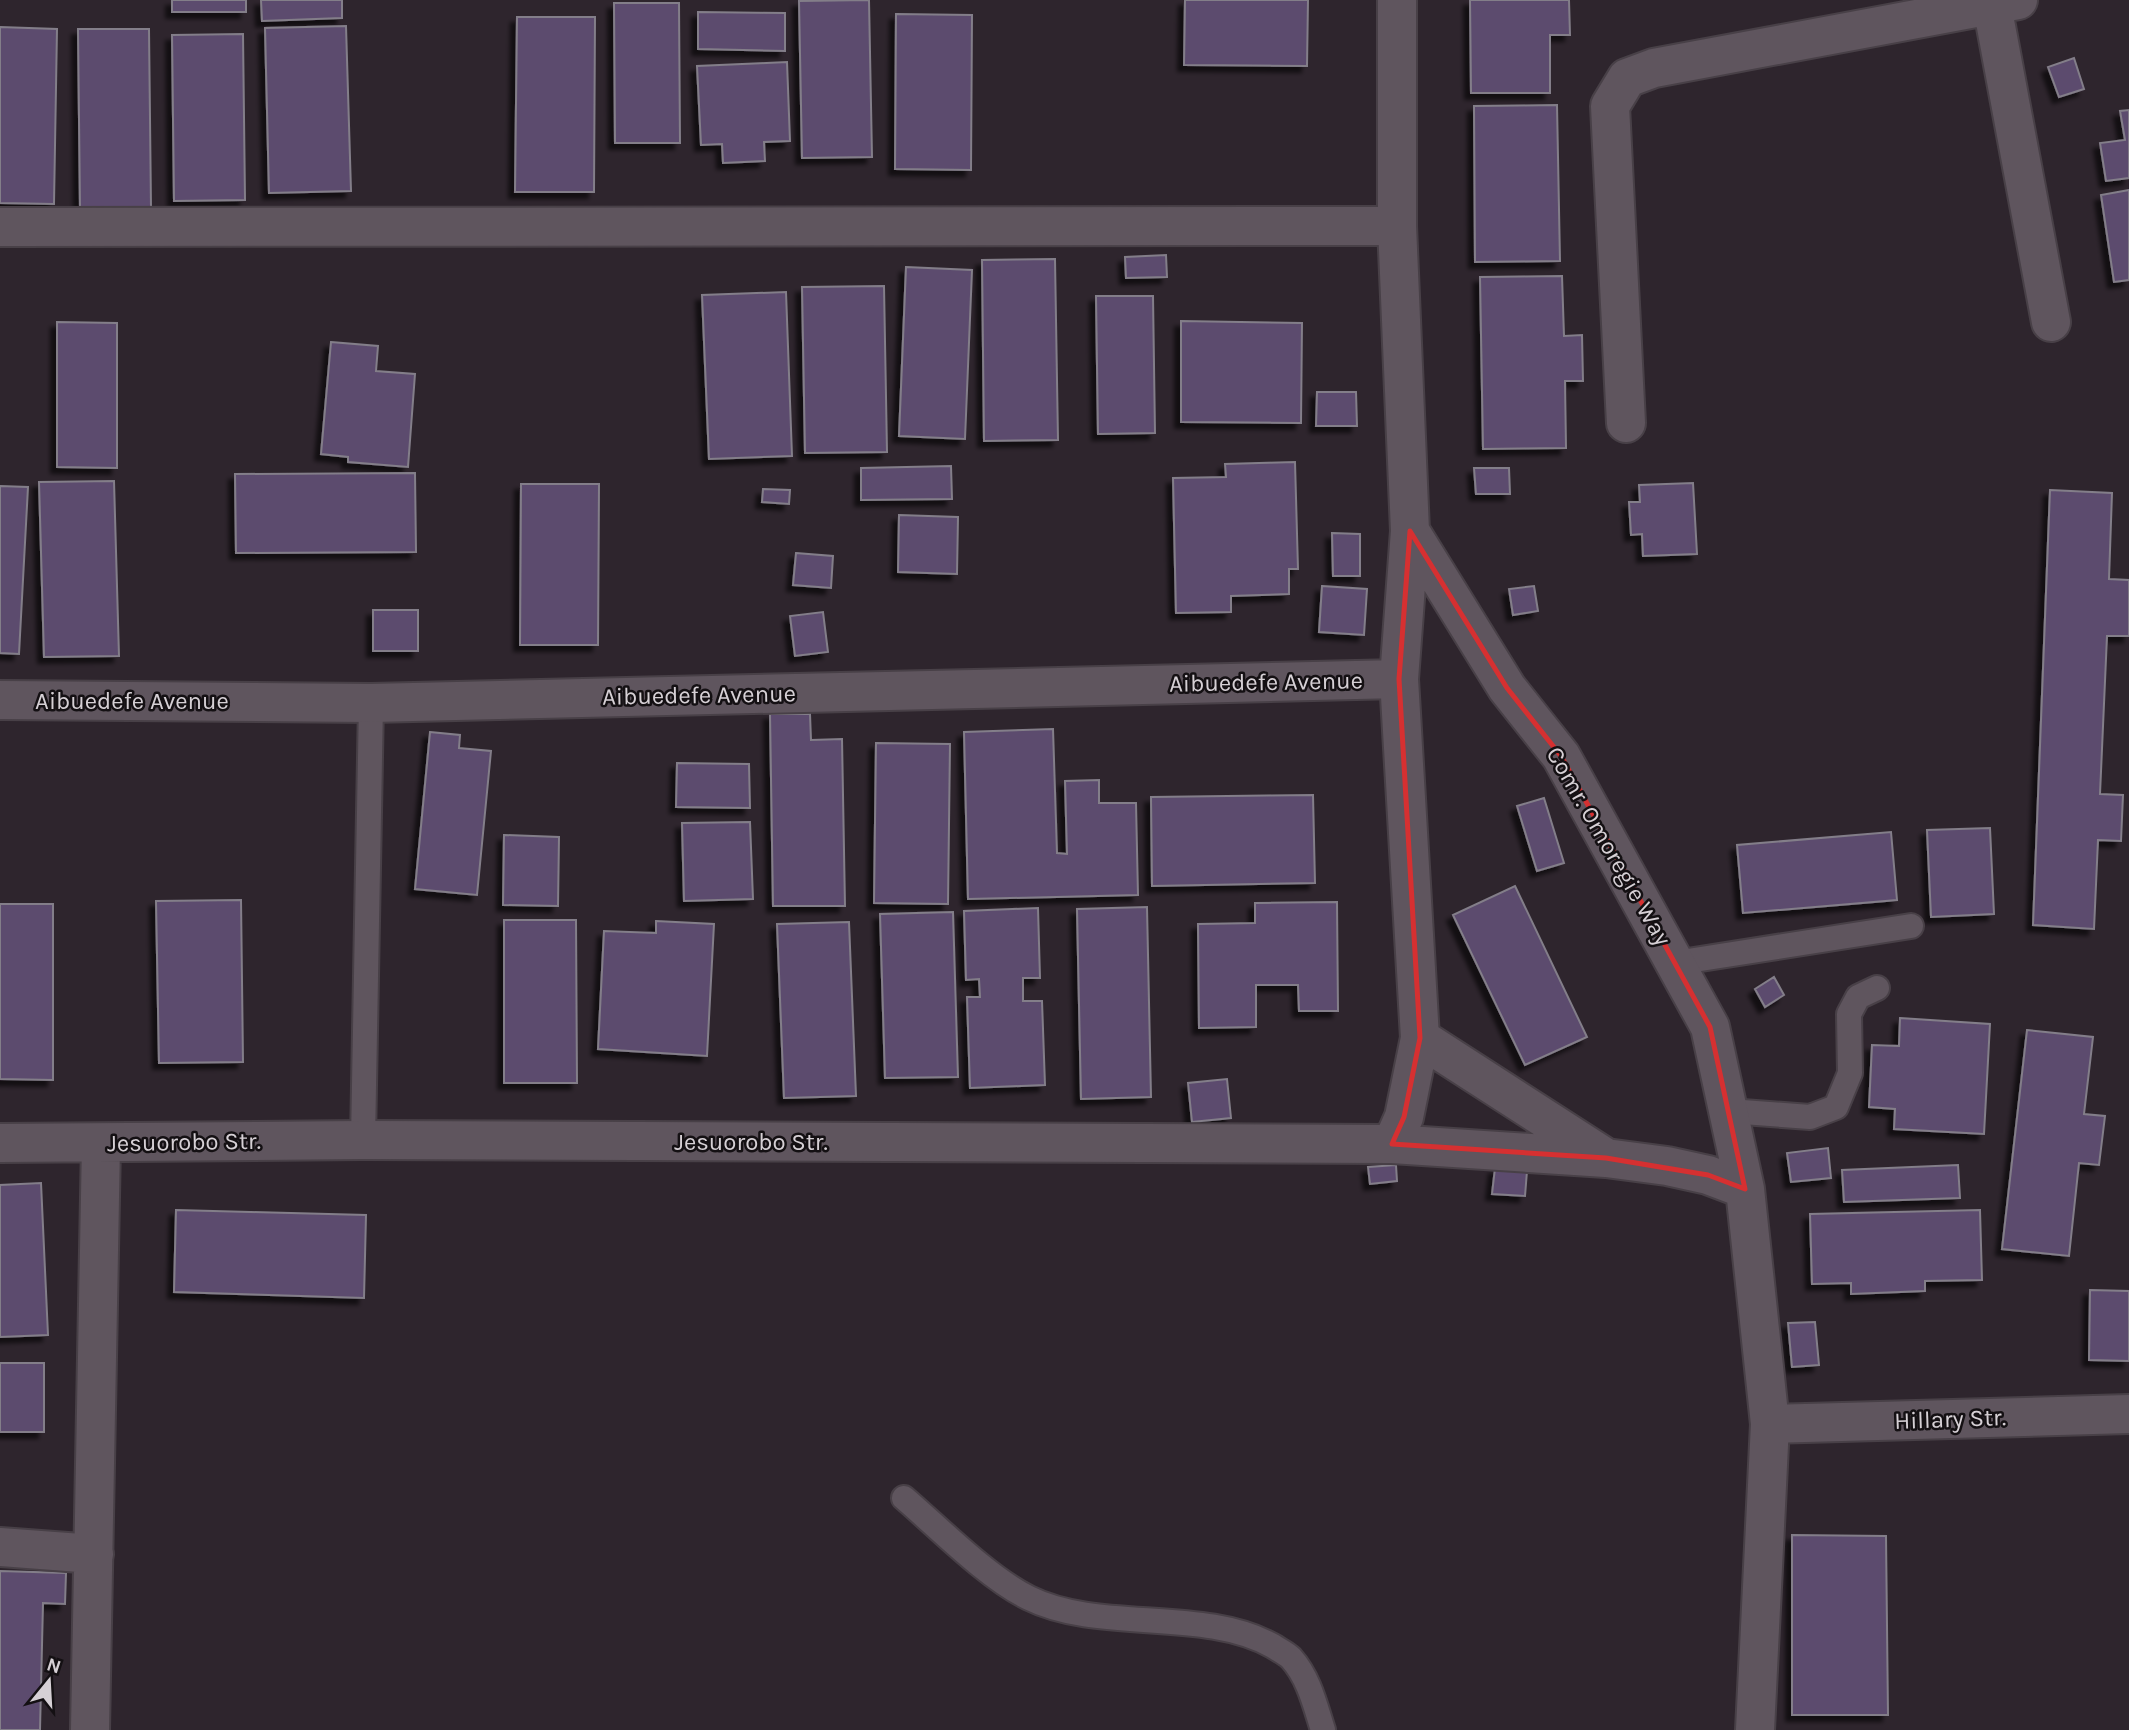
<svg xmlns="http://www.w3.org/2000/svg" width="2129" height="1730" font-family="Karla,sans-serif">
<defs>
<filter id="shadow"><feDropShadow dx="-6" dy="6" stdDeviation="2" flood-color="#0009"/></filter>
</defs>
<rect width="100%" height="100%" fill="#2e252d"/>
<!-- building -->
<path fill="#5c4c6e" stroke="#837e89" stroke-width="2" filter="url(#shadow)" d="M172 0H246V12H172Z
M261 0H342V18L262 21Z
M869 0 872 157 802 158 799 1Z
M1185 0H1308L1307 66 1184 65Z
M1470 0H1569L1570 35H1550V93H1471Z
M614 3H679L680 143H615Z
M698 12 785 13V51L698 49Z
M896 14 972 15 971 170 895 169Z
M517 17H595L594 192H515Z
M346 26 351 191 269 193 265 28Z
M0 27 57 29 54 204 0 203Z
M78 29H149L151 208H80Z
M243 34 245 200 174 201 172 35Z
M2074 58 2084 89 2059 97 2048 67Z
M787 62 790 141 764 142 765 161 723 163 722 144 701 145 697 66Z
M1557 105 1560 261 1475 262 1474 106Z
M2129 110V178L2106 181 2100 143 2125 140 2120 111Z
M2129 190V280L2114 282 2101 195Z
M1166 255 1167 277 1126 278 1125 257Z
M1055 259 1058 440 984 441 982 260Z
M906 267 972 270 965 439 899 436Z
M1562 276 1564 336 1582 335 1583 381H1565L1566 448 1483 449 1480 277Z
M884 286 887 452 805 453 802 287Z
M786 292 792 456 709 459 702 295Z
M1096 296H1153L1155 433 1098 434Z
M1181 321 1302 323 1301 423 1181 422Z
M57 322 117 323V468L57 467Z
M331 342 378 346 376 371 415 374 408 467 348 462V457L321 454Z
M1317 392H1356L1357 426H1316Z
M1295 462 1298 569H1289V594L1231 596V612L1176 613 1173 478 1226 477 1225 464Z
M951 466 952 499 861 500V468Z
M1474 468H1509L1510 494H1476Z
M415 473 416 552 236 553 235 474Z
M114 481 119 656 44 657 39 482Z
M1693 483 1697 554 1643 556 1642 534 1631 535 1629 502H1640L1639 485Z
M521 484H599L598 645H520Z
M0 486 28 487 19 654 0 653Z
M763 489 790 490 789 504 762 502Z
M2050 490 2112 493 2109 579 2129 580V636H2107L2100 794 2123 795 2121 841 2098 840 2094 929 2033 925Z
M899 515 958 517 957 574 898 572Z
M1332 533 1360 534V576H1333Z
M796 553 833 556 831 588 793 585Z
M1322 586 1367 589 1364 635 1319 632Z
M1534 586 1538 611 1513 615 1509 589Z
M373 610H418V651H373Z
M823 612 828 652 795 656 790 616Z
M770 714H810L811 740 842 739 845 906H773Z
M1053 729 1057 853 1067 854 1065 781 1099 780V803H1136L1138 895 968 899 964 732Z
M430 732 460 735 459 748 491 751 477 895 415 889Z
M876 743 950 744 948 904 874 903Z
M677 763 749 764 750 808 676 807Z
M1313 795 1315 883 1152 886 1151 797Z
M1544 798 1564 863 1537 871 1517 806Z
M750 822 753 899 684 901 682 823Z
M1990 828 1994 914 1931 917 1927 830Z
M1891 832 1897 900 1743 913 1737 845Z
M504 835 559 837 558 906 503 905Z
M1515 886 1587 1037 1525 1065 1453 915Z
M241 900 243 1062 159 1063 156 901Z
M1337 902 1338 1011H1299L1298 985H1256V1027L1199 1028 1198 924 1255 923V903Z
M0 904H53V1080L0 1079Z
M1147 907 1151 1097 1081 1099 1077 909Z
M1038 908 1040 978H1023V1001H1042L1045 1085 970 1088 967 997H980L979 979 966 980 964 911Z
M953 912 958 1077 885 1078 880 914Z
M504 920H576L577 1083H504Z
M656 921 714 924 707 1056 598 1049 604 931 656 933Z
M849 922 856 1096 784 1098 777 924Z
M1774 977 1784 995 1765 1007 1755 989Z
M1900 1018 1990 1024 1984 1134 1894 1129 1895 1109 1869 1107 1872 1045 1899 1046Z
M2027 1030 2093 1037 2084 1114 2105 1116 2099 1165 2079 1163 2069 1256 2002 1249Z
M1227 1079 1231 1118 1192 1122 1188 1083Z
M1828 1148 1831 1178 1791 1182 1787 1153Z
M1396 1165 1397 1181 1370 1184 1368 1167Z
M1958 1165 1960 1198 1844 1202 1842 1170Z
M1495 1168 1527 1171 1525 1196 1492 1194Z
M41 1183 48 1335 0 1337V1185Z
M176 1210 366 1215 364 1298 174 1292Z
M1980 1210 1982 1280 1925 1281V1291L1851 1294V1283L1812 1284 1810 1214Z
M2090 1290 2129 1291V1361L2089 1360Z
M1815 1322 1819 1365 1792 1367 1788 1323Z
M0 1363H44V1432H0Z
M1792 1535 1886 1536 1888 1715H1792Z
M0 1571 66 1573 65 1604 43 1603 40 1730H0Z"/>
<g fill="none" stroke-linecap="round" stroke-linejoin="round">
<!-- lane casing -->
<g stroke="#484047" stroke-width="28">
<path id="lane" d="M1675 963 1911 926
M1729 1111 1810 1117 1836 1107 1850 1073 1849 1014 1858 997 1877 988
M363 1140 371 703
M904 1498C940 1529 988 1578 1029 1598 1099 1633 1204 1607 1273 1646 1279 1650 1286 1653 1291 1658 1309 1678 1315 1705 1323 1730"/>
</g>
<!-- street casing -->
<g stroke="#484047" stroke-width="42">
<path id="street" d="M1992 5 2051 322
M0 227 1397 226
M1626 423 1610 106 1627 78 1654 68 2018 0
M1410 531 1507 688 1561 756 1710 1027 1745 1189 1770 1424 1755 1730
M0 700 371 703 1399 679
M1420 1038 1603 1156
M0 1143 363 1140 1392 1144 1606 1158 1667 1166 1708 1175 1745 1189
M1392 1144 1404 1117 1420 1038 1399 679 1410 531 1397 226V0
M1770 1424 2129 1414
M0 1547 94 1554
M90 1730 101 1144"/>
</g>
<!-- lane -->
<use href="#lane" stroke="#5f555e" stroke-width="24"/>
<!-- street -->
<use href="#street" stroke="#5f555e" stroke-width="38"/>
</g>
<!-- marked area -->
<path fill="none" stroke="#d63031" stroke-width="5" stroke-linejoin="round" d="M1410 531 1507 688 1561 756 1710 1027 1745 1189 1708 1175 1606 1158 1392 1144 1404 1117 1420 1038 1399 679Z"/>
<g text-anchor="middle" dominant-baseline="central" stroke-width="5" stroke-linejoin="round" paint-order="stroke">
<!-- street labels -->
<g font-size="24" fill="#d6d0d5" stroke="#141013">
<text transform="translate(1266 682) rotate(-1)">Aibuedefe Avenue</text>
<text transform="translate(699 695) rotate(-1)">Aibuedefe Avenue</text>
<text x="132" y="701">Aibuedefe Avenue</text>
<text transform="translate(1609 846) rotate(60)">Comr. Omoregie Way</text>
<text transform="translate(184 1142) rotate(-1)">Jesuorobo Str.</text>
<text x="751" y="1142">Jesuorobo Str.</text>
<text transform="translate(1950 1419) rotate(-2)">Hillary Str.</text>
</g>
</g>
<!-- north arrow -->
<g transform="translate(49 1681) rotate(18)" stroke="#141013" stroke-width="5" paint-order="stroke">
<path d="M0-5L12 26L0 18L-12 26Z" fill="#d6d0d5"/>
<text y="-10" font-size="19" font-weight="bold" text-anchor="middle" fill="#d6d0d5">N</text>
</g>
</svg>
